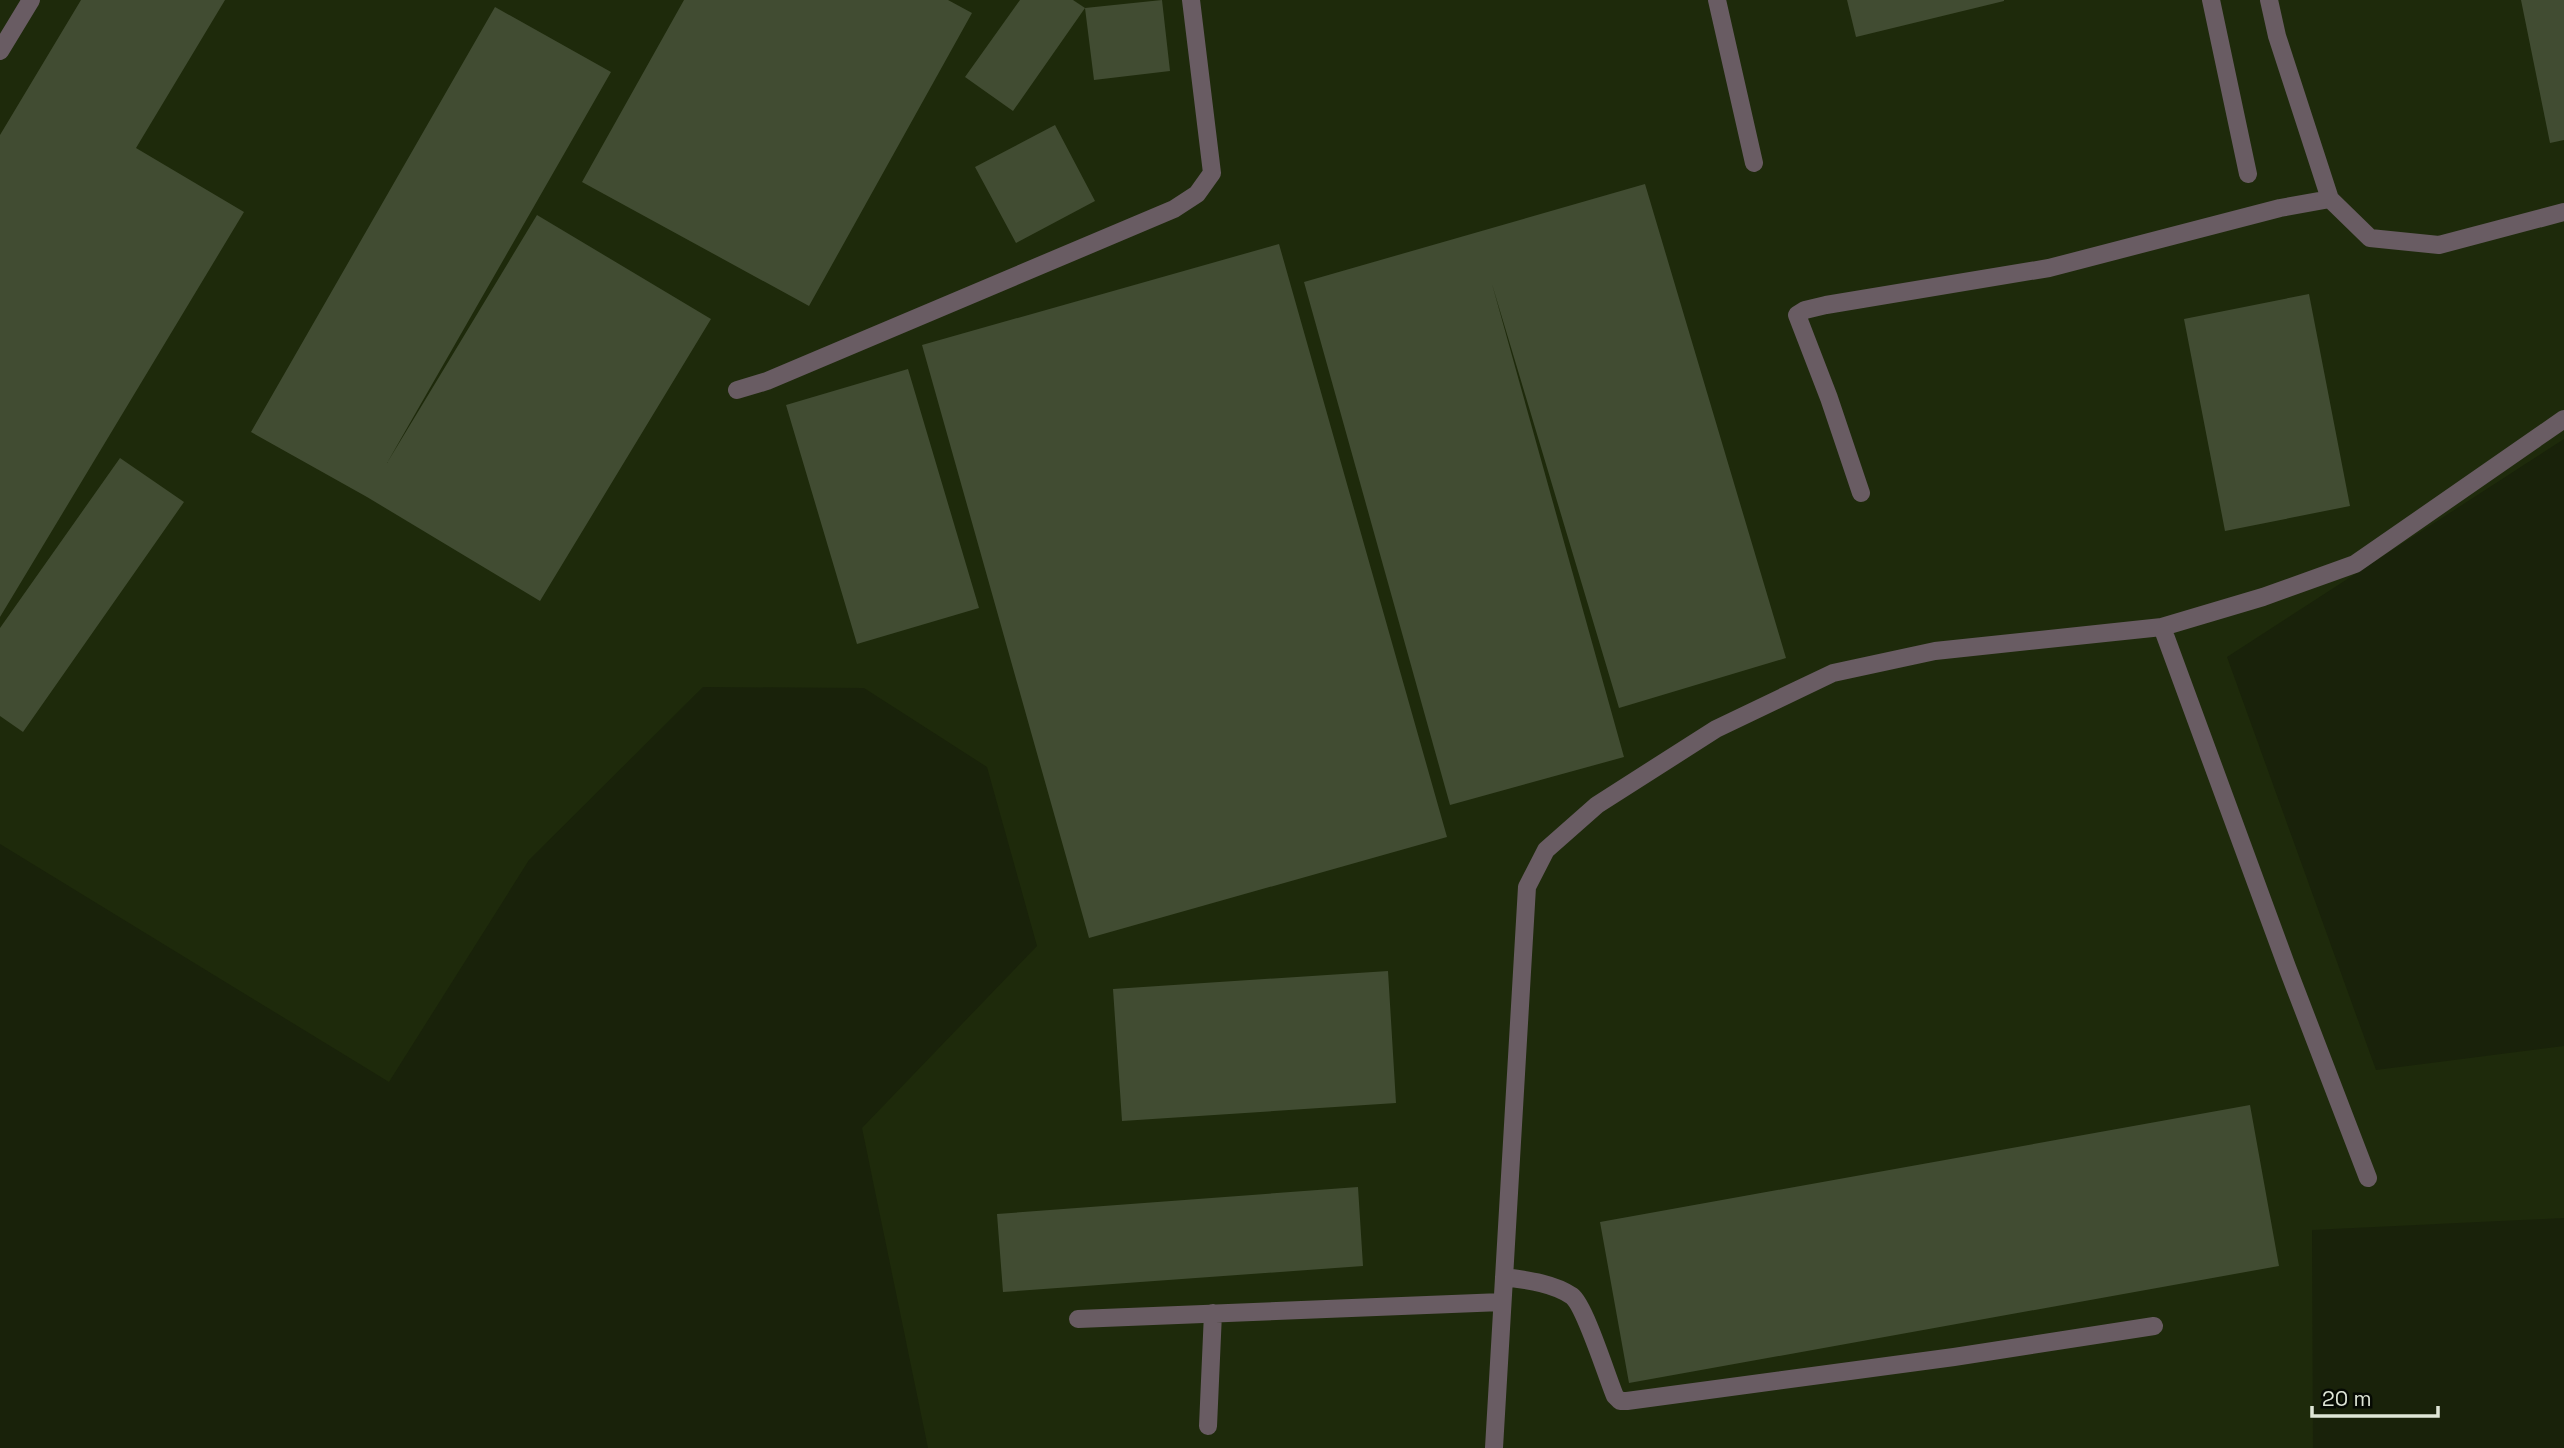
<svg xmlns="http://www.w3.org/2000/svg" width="2564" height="1448" font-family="'Space Grotesk',sans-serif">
<rect width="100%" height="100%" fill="#19220a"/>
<!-- built -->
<path fill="#1e2a0b" d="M0 0H2564V439L2227 657 2376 1070 2564 1046V1218L2312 1230 2313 1448H928L862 1128 1037 946 987 767 864 688 703 687 529 860 389 1082 0 844Z"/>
<!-- building -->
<path fill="#414c32" d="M81 0H225L136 148 244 212 0 617V135Z
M684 0H948L972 13 809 306 582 182Z
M1020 0H1073L1085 8 1013 111 965 77Z
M1162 0 1170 71 1094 80 1085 8Z
M1847 0H2004V1L1856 37Z
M2521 0H2564V140L2550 143Z
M495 7 611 72 387 463 537 215 711 319 540 601 367 497 251 432Z
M1055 125 1095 201 1016 243 975 167Z
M1645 184 1786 658 1619 708 1492 284 1624 757 1450 805 1304 282Z
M1279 244 1447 837 1089 938 922 345Z
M2309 294 2350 506 2225 531 2184 319Z
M908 369 979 608 857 644 786 405Z
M120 458 184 502 23 732 0 716V628Z
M1388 971 1396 1103 1122 1121 1113 989Z
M2250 1105 2279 1266 1629 1383 1600 1222Z
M1358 1187 1363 1266 1003 1292 997 1214Z"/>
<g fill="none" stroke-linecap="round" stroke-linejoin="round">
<!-- minor -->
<path stroke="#695c63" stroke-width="18" d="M1717 0 1754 163
M2211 0 2248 174
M2269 0 2277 36 2330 199 2370 238 2439 245 2564 212
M0 51 31 0
M737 390 767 381 1174 209 1197 194 1212 173 1191 0
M1861 493 1829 398 1797 315 1805 310 1826 305 2049 268 2280 208 2330 199
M2162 627 2287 967 2368 1178
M1504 1277C1526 1280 1553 1283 1572 1296 1585 1306 1607 1377 1615 1396L1620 1401H1627L1954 1357 2154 1326
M1078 1319 1502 1302
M1208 1426 1213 1313
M1494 1448 1527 887 1546 850 1597 805 1716 729 1833 673 1935 651 2162 627 2263 597 2355 564 2564 419"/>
</g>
<!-- scale -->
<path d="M2312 1406v10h126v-10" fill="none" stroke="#dfe6d7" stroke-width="3.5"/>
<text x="2322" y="1406" font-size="21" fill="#dfe6d7" stroke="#060a03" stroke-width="5" paint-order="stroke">20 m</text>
</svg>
